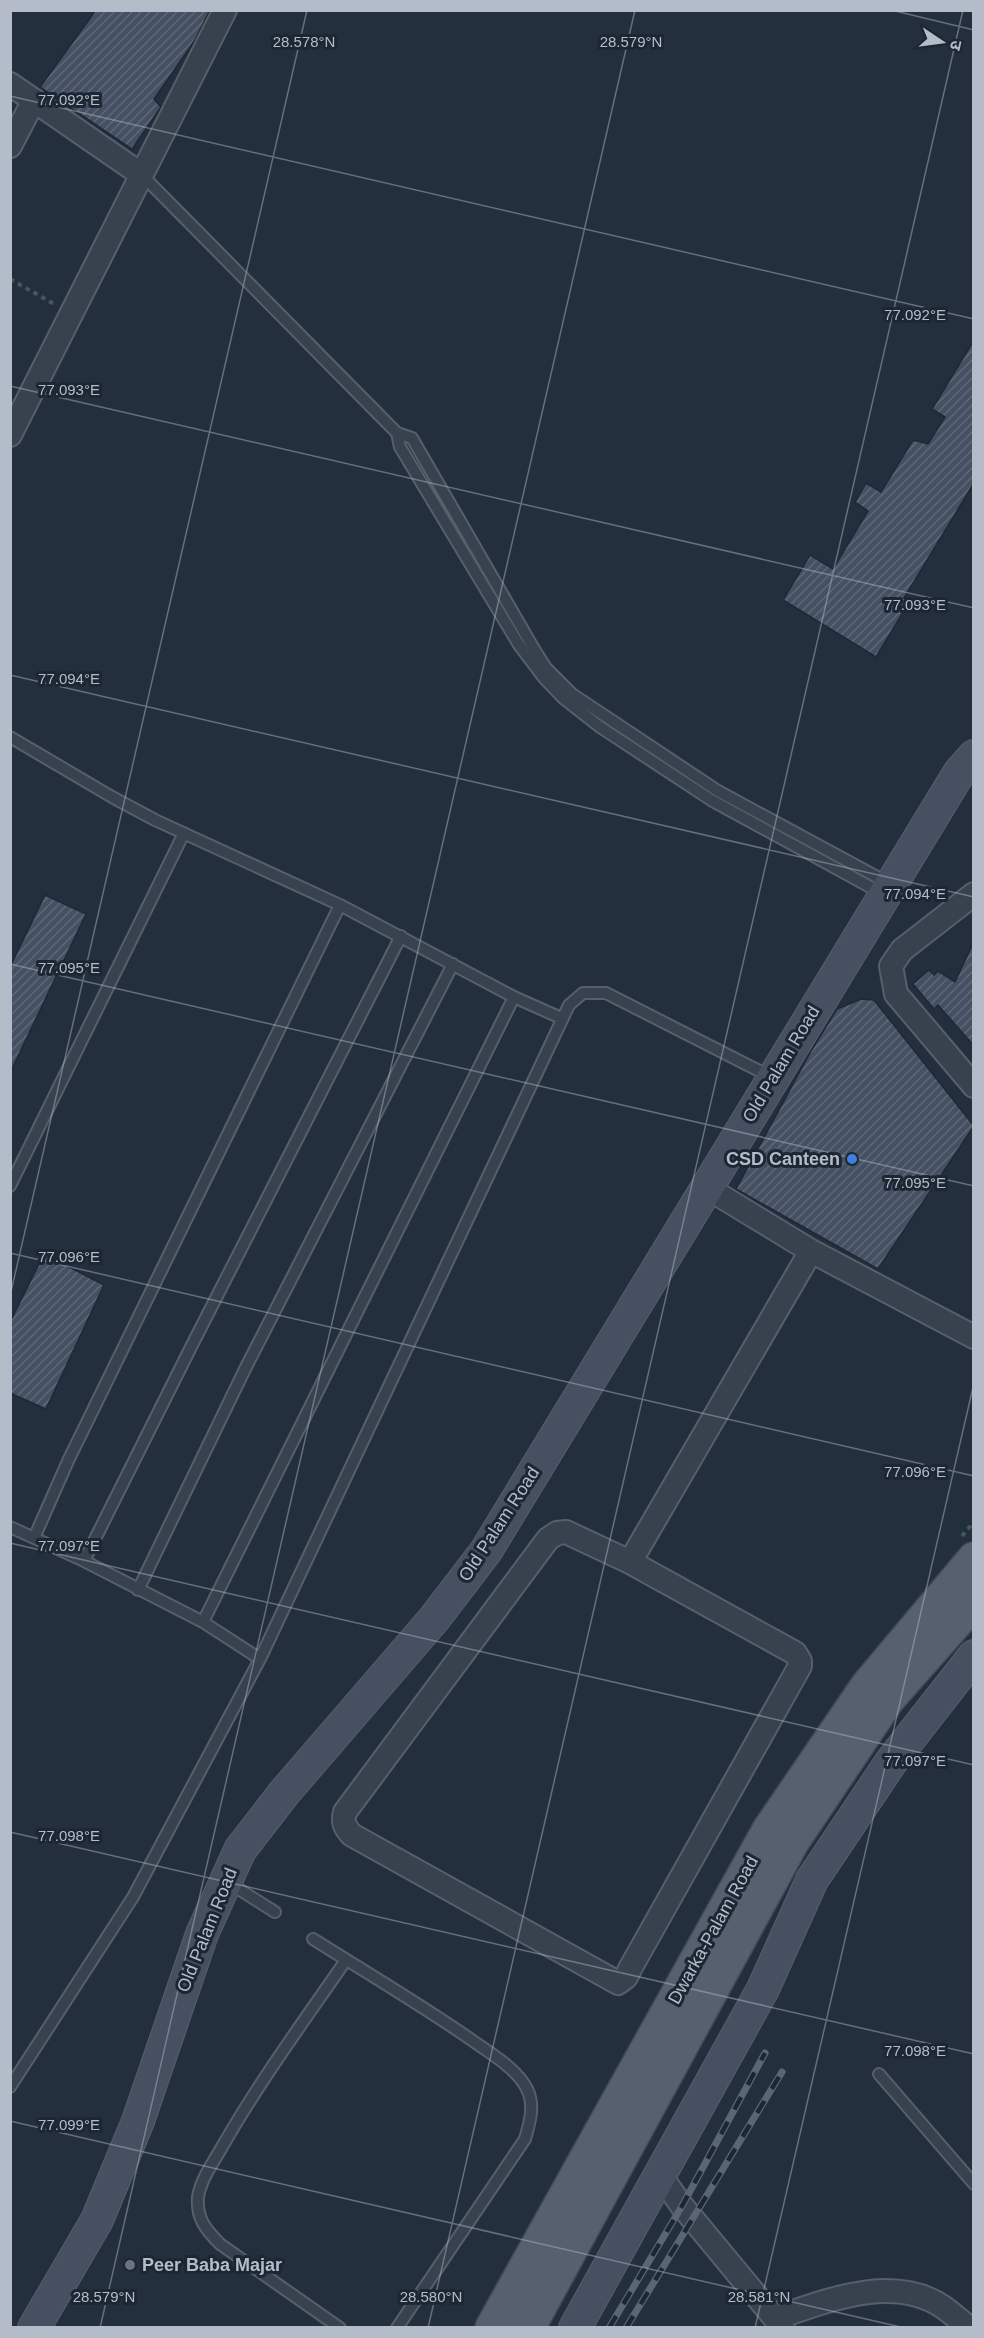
<svg xmlns="http://www.w3.org/2000/svg" width="984" height="2338" font-family="Arial,'Noto Sans Devanagari',sans-serif">
<defs>
<pattern id="building-hatch" width="6" height="6" patternUnits="userSpaceOnUse" patternTransform="scale(1.5)"><rect width="6" height="6" fill="#455162"/><path d="M-1 1l2-2M0 6l6-6M5 7l2-2" fill="none" stroke="#5d6877"/></pattern>
</defs>
<rect width="100%" height="100%" fill="#242f3e"/>
<!-- building -->
<path fill="url(#building-hatch)" stroke="#1f2835" stroke-width="1.5" d="M96 10H210L195 40 154 99 161 107 132 149 40 87Z
M974 340V483L904 598 910 601 876 657 783 600 810 555 833 569 868 511 855 502 866 483 881 492 913 440 928 444 945 417 932 409Z
M45 895 86 914 10 1073V967Z
M974 941V1046L938 1005 934 1009 913 984 929 970 934 975 938 971 955 982Z
M861 999 874 1000 974 1126 878 1269 736 1189 811 1051 837 1009Z
M44 1254 104 1285 46 1409 10 1393V1322Z"/>
<g fill="none" stroke-linecap="round" stroke-linejoin="round">
<!-- lane casing -->
<g stroke="#565f6c" stroke-width="14">
<path id="lane" d="M142 175 397 433 412 438 534 649 546 668 572 694 718 791 890 884
M397 433 400 447 519 645 544 678 563 698 600 727 711 800 883 894
M10 737 112 797 155 820 340 905
M10 1186 184 833
M10 1527 84 1561 203 1622 260 1659 569 1005 583 993H606L771 1077
M34 1538 68 1461 340 905 514 997 561 1018
M84 1561 191 1347 401 936
M138 1590 245 1369 453 964
M203 1622 514 997
M229 1883 275 1912
M313 1939C367 1973 423 2006 476 2043 493 2055 518 2070 527 2089 535 2105 530 2122 525 2139L397 2328
M879 2074 974 2184
M10 2087 133 1897 260 1659
M340 2328 220 2244C206 2230 196 2218 198 2197 201 2179 213 2163 222 2147 259 2082 304 2021 346 1960"/>
</g>
<!-- street casing -->
<g stroke="#565f6c" stroke-width="26">
<path id="street" d="M10 84 142 175
M10 146 34 100
M10 435 225 10
M974 894 902 950 891 966 896 994 974 1086
M706 1187 811 1251 974 1337
M630 1562 566 1532 557 1533 548 1539 345 1812C342 1822 345 1828 352 1835L618 1983 626 1977 631 1967 800 1666V1661L795 1653 630 1562 811 1251
M660 2175 682 2206 783 2328
M776 2318C826 2301 893 2273 943 2307 952 2313 960 2321 969 2328"/>
</g>
<!-- secondary casing -->
<g stroke="#565f6c" stroke-width="34">
<path id="secondary" d="M34 2328 97 2220 138 2121 202 1934 240 1850 284 1793 434 1619 486 1551 959 773 974 756
M575 2328 763 1989 812 1880 891 1762 974 1656"/>
</g>
<!-- primary casing -->
<g stroke="#414a57" stroke-width="36">
<path id="primary" d="M492 2328 769 1830 868 1685 974 1559
M528 2328 792 1842 888 1699 974 1602"/>
</g>
<!-- path -->
<path stroke="#44595c" stroke-width="4" stroke-dasharray="4.5 4.5" stroke-linecap="butt" d="M10 279 54 304
M962 1536 974 1522"/>
<!-- lane -->
<use href="#lane" stroke="#38414e" stroke-width="10"/>
<!-- street -->
<use href="#street" stroke="#38414e" stroke-width="22"/>
<!-- secondary -->
<use href="#secondary" stroke="#465061" stroke-width="32"/>
<!-- primary -->
<use href="#primary" stroke="#56606e" stroke-width="33"/>
<!-- rail casing -->
<g stroke="#5a6575" stroke-width="7">
<path id="rail" d="M609 2328 682 2206 765 2053
M626 2328 782 2072"/>
</g>
<!-- rail -->
<use href="#rail" stroke="#1d2633" stroke-width="4.5" stroke-dasharray="14" stroke-linecap="butt"/>
</g>
<!-- ticks -->
<path fill="none" stroke="#b4bcc9" stroke-width="1.5" stroke-opacity="0.45" d="M891 10 974 30M10 96 974 319M10 386 974 608M10 675 974 897M10 964 974 1186M10 1253 974 1476M10 1296 307 10M10 1543 974 1765M10 1832 974 2054M10 2121 905 2328M100 2328 635 10M428 2328 963 10M755 2328 974 1383"/>
<!-- markers -->
<circle fill="#3f7fe0" stroke="#1d2633" stroke-width="2" cx="852" cy="1159" r="6"/>
<circle fill="#6b7280" stroke="#1d2633" stroke-width="2" cx="130" cy="2265" r="6"/>
<g text-anchor="middle" dominant-baseline="central" stroke-width="6" stroke-linejoin="round" paint-order="stroke">
<!-- street labels -->
<g font-size="18" fill="#b4bcc9" stroke="#1d2633">
<text transform="translate(781 1064) rotate(-59)">Old Palam Road</text>
<text transform="translate(499 1524) rotate(-57)">Old Palam Road</text>
<text transform="translate(207 1930) rotate(-68)">Old Palam Road</text>
<text transform="translate(713 1930) rotate(-61)">Dwarka-Palam Road</text>
</g>
<!-- poi labels -->
<g font-size="18" font-weight="bold" fill="#b4bcc9" stroke="#1d2633" text-anchor="end">
<text x="840" y="1159">CSD Canteen</text>
<text x="142" y="2265" text-anchor="start">Peer Baba Majar</text>
</g>
</g>
<g font-size="15" text-anchor="middle" fill="#b4bcc9" stroke="#1d2633" stroke-width="6" stroke-linejoin="round" paint-order="stroke">
<text x="304" y="47">28.578°N</text>
<text x="631" y="47">28.579°N</text>
<text x="69" y="105">77.092°E</text>
<text x="915" y="320">77.092°E</text>
<text x="69" y="395">77.093°E</text>
<text x="915" y="610">77.093°E</text>
<text x="69" y="684">77.094°E</text>
<text x="915" y="899">77.094°E</text>
<text x="69" y="973">77.095°E</text>
<text x="915" y="1188">77.095°E</text>
<text x="69" y="1262">77.096°E</text>
<text x="915" y="1477">77.096°E</text>
<text x="69" y="1551">77.097°E</text>
<text x="915" y="1766">77.097°E</text>
<text x="69" y="1841">77.098°E</text>
<text x="915" y="2056">77.098°E</text>
<text x="69" y="2130">77.099°E</text>
<text x="104" y="2302">28.579°N</text>
<text x="431" y="2302">28.580°N</text>
<text x="759" y="2302">28.581°N</text>
</g>
<!-- border -->
<rect width="984" height="2338" fill="none" stroke="#b4bcc9" stroke-width="24"/>
<!-- north arrow -->
<g transform="translate(942 42) rotate(103)" stroke="#1d2633" stroke-width="4.5" paint-order="stroke">
<path d="M0-4.5L10 22L0 15L-10 22Z" fill="#b4bcc9"/>
<text y="-9" font-size="16" font-weight="bold" text-anchor="middle" fill="#b4bcc9">उ</text>
</g>
</svg>
